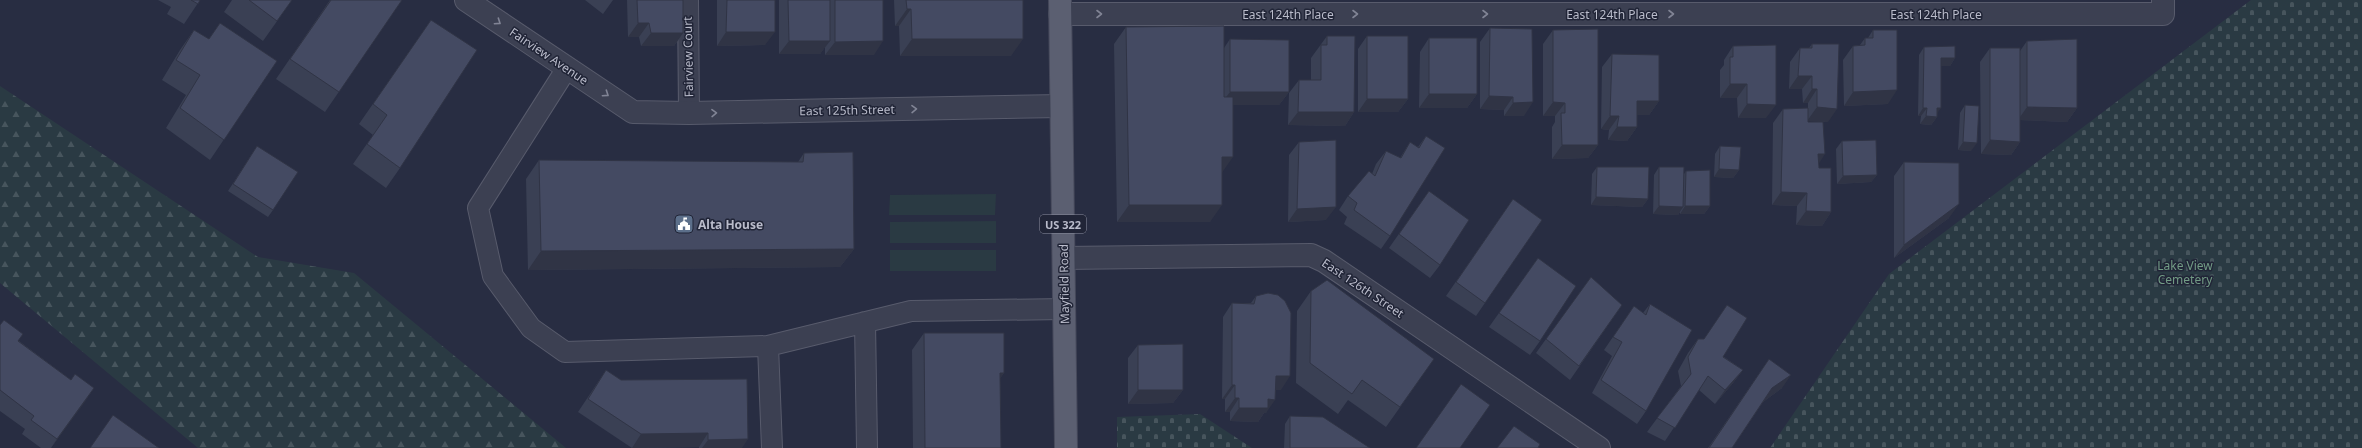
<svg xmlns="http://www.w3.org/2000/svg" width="2362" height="448" font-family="'Noto Sans',sans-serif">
<defs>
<pattern id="forest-firs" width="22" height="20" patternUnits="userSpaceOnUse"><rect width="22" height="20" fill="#2a3a43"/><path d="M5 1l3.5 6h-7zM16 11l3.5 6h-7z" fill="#47555d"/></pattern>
<pattern id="cemetery-stones" width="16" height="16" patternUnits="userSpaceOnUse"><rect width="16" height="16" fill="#2a3a43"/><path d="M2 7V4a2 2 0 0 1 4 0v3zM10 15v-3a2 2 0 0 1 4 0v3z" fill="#47555d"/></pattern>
</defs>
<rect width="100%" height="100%" fill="#282d42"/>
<!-- forest -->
<path fill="url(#forest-firs)" d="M0 86 258 257 354 273 566 448H198L0 283Z"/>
<!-- cemetery -->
<path fill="url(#cemetery-stones)" d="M2251 0H2362V448H1770L1889 274Z
M1200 414 1252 448H1117V417Z"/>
<!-- garden -->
<path fill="#2a3a43" d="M996 194 995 215H889L890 195Z
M996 221V243H890V222Z
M890 250H996V271H890Z"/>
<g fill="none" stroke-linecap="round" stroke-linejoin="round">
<!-- service casing -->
<g stroke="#585b6c" stroke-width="22">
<path id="service" d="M688 0 689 113
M567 68 478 208 493 276 531 328 565 352 768 346 911 311 1064 309
M865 322 867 448
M768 346 772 448"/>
</g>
<!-- minor casing -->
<g stroke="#585b6c" stroke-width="24">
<path id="minor" d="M466 0 633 112 689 113 1061 106
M1060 14H2163V0
M1064 258 1311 255 1324 261 1599 448"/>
</g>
<!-- primary casing -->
<g stroke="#46495b" stroke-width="24">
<path id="primary" d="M1060 0 1066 448"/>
</g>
<!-- service -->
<use href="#service" stroke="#3c4052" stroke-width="20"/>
<!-- minor -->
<use href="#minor" stroke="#3c4052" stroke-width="22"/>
<!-- primary -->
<use href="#primary" stroke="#5b5f71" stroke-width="22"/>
</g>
<!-- wall -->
<path fill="#3a4054" d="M158 0H200L184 24 167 14 171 7Z
M232 0H292L263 41 224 12Z
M330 0H402L325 112 276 79Z
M585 0H613L603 14Z
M627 0H683V33L674 46H641L639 37H628Z
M717 0H775L765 45 717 46Z
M779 0H883L874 55H825V47L820 54H779Z
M894 0H1023L1011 56H900L899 26H895Z
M431 20 400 168 386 188 353 164 373 135 359 124Z
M220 23 277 61 210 160 166 128 186 95 162 80 180 50 194 30 209 39Z
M1126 27 1224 48 1230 39 1289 92 1279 105H1233L1222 173 1210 222H1117L1114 44Z
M1490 28 1524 116H1504V110L1480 109V42Z
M1553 30 1598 145 1588 158 1552 159V127L1555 122V116H1543V44Z
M1873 30 1888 104 1844 106 1843 60 1853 46 1860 45 1865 38H1868Z
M1327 36 1354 112 1345 126 1288 125 1289 93 1299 80H1311V58Z
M1367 36 1408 99 1398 112H1358V49Z
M1429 38 1477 94 1467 108H1419L1420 52Z
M2027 41 2077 108 2067 122 2020 120V142L2011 155 1981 154 1980 62 1990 48 2020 51Z
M1812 44 1828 122 1808 121 1819 164V168L1831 212 1822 226 1796 225 1797 206 1772 205 1773 123 1783 109 1808 108V103H1803L1802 89H1789L1790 62 1800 48H1809Z
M1733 46 1766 118H1738L1737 98H1720V70L1724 65V60Z
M1924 47 1955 58 1950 66H1941L1937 117 1931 125 1920 124 1921 116H1918L1919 55Z
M1612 54 1659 101 1649 115H1637V127L1627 141 1608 140 1609 130 1601 129 1602 67Z
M1965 105 1971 151 1958 150 1960 113Z
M1426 136 1390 236 1381 249 1344 224 1347 217 1339 210 1348 196 1372 174 1376 164 1386 151 1400 158 1410 142 1418 147Z
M1842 141 1877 175 1871 182 1837 184 1836 149Z
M1299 142 1326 220 1288 222 1289 155Z
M257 146 273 210 268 217 228 191Z
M1720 146 1739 170 1733 178 1714 177 1715 154Z
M804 153 854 249 840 267 528 270 526 179 539 160 798 162Z
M1904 162 1949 218 1894 258V176Z
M1597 167 1648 199 1642 207 1591 205 1592 174Z
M1659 167 1684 174 1686 171 1710 206 1704 214H1680V212L1678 215 1653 214 1654 175Z
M1429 191 1440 265 1430 278 1389 248Z
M1513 199 1542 220 1476 316 1446 296Z
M1538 258 1540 341 1530 355 1489 327Z
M1311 291 1420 379 1386 427 1348 400 1338 414 1296 383 1297 311Z
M1256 296 1281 390H1276L1266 413H1264L1258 422 1230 421V412H1225V399H1222L1223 317 1232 303H1251Z
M1650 304 1646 411 1637 424 1592 393 1612 356 1604 350 1634 306 1643 313Z
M1622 305 1570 380 1536 353 1546 339Z
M0 325 19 341 71 380 94 388 51 448H41L22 434 25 429 0 411Z
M924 333 1004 373 1000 378 1001 448H913L912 350Z
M1698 339 1743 370 1733 383 1715 404 1699 390 1665 441 1647 432 1681 386 1678 371 1688 353Z
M1138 345 1183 390 1173 403 1128 404V358Z
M1769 359 1782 388 1763 402 1732 448H1708Z
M606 370 621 380 742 448H699V447L632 448 578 412Z
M1290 416 1370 448H1284L1285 424Z"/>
<!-- shaded-wall -->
<path fill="#303445" d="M907 9H911L899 26H895Z
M638 23H649L639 37H628Z
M726 32H775L765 45 717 46Z
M651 33H683L674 46H641Z
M912 39H1023L1011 56H900Z
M789 41H830L820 54H779Z
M883 41 874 55H825L835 42Z
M1941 58H1955L1950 66H1936Z
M1798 76H1812L1802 89H1789Z
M1730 84H1747L1737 98H1720Z
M1812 89H1817L1808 103H1803Z
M1897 90 1888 104 1844 106 1853 92Z
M1230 92H1289L1279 105H1220Z
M1429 94H1477L1467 108H1419Z
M1489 96 1513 97 1504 110 1480 109Z
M1367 99H1408L1398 112H1358Z
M1637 101H1659L1649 115H1627Z
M1533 102 1524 116H1504L1513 103Z
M1553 102 1565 103 1555 116H1543Z
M1747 104 1776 105 1766 118H1738Z
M1817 107 1837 109 1828 122 1807 121Z
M2027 107 2077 108 2067 122 2018 120Z
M1923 108H1927L1921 116H1918Z
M1937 108H1941L1935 116Z
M1298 112H1354L1345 126 1288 125Z
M1610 116H1619L1609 130 1601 129Z
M1926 116 1937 117 1931 125 1920 124Z
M1617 127H1637L1627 141 1608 140Z
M1990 140 2020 142 2011 155 1981 154Z
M1963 142 1977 143 1971 151 1958 150Z
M1562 145H1598L1588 158 1552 159Z
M1818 154H1825L1816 168Z
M1222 157H1233L1221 174Z
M1719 169 1739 170 1733 178 1714 177Z
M1877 175 1871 182 1837 184 1843 176Z
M1781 192 1807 193 1797 206 1772 205Z
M1596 197 1648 199 1642 207 1591 205Z
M1959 204 1949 218 1894 258 1904 245Z
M1129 205H1222L1210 222H1117Z
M1659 206 1683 207 1678 215 1653 214Z
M1685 206H1710L1704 214H1680Z
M1336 207 1326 220 1288 222 1297 209Z
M1806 211 1831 212 1822 226 1796 225Z
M854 249 840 267 528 270 541 251Z
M1743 370 1733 383 1715 404 1725 390Z
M1000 373H1004L992 390Z
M1791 375 1782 388 1763 402 1772 388Z
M1276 376H1290L1281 390H1266Z
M1232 385H1235L1225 399H1222Z
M94 388 85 402 51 448 57 439Z
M1138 390H1183L1173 403 1128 404Z
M1235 398H1239L1230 412H1225Z
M1268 399 1275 400 1266 413H1264L1258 422 1230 421 1239 408Z
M708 433 699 447 632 448 641 434Z
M748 439 742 448H702L708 440Z"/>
<!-- building -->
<path fill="#444a62" stroke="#303445" d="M191 0H200L198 4Z
M249 0H292L277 21Z
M331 0H402L339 92 290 59Z
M637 0H683V33H651L649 23H638Z
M727 0H775V32H726Z
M788 0H830V41H789Z
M835 0H883V41L835 42Z
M906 0H1023V39H912L911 9H907Z
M431 20 477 50 400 168 367 144 387 115 373 104Z
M220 23 277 61 224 140 180 108 200 75 176 60 194 30 209 39Z
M1224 26V97H1233V157H1222V205H1129L1126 27Z
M1490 28 1532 29 1533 102 1513 103V97L1489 96Z
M1598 29V145H1562L1561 113H1565V103L1553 102V30Z
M1873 30H1897V90L1853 92V46L1865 45V38H1873Z
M1327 36H1355L1354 112H1298L1299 80H1321V45H1327Z
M1367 36H1408V99H1367Z
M1429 38H1477V94H1429Z
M1230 39 1289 40V92H1230Z
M2077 39V108L2027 107V41Z
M1812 44H1839L1837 109 1817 107V89H1812V76H1798L1800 48H1812Z
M1776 45V105L1747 104V84H1730V57H1733V46Z
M1955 46V58H1941V108H1937V117L1926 116 1927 108H1923L1924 47Z
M1990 48H2020V142L1990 140Z
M1612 54 1659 55V101H1637V127H1617L1619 116H1610Z
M1965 105 1979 106 1977 143 1963 142Z
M1808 108V122H1823L1825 154H1818L1819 168H1831V212L1806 211 1807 193 1781 192 1783 109Z
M1426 136 1445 148 1390 236 1354 210 1357 203 1348 196 1369 171 1375 176 1386 151 1401 158 1410 142 1419 148Z
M1336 140V207L1297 209 1299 142Z
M1876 140 1877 175 1843 176 1842 141Z
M257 146 298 172 273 210 233 184Z
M1720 146 1741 147 1739 170 1719 169Z
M853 152 854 249 541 251 539 160 803 162 804 153Z
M1904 162 1959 163V204L1904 245Z
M1597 167H1649L1648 199 1596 197Z
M1659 167H1684L1683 207 1659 206Z
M1710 170V206H1685L1686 171Z
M1429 191 1469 220 1440 265 1399 234Z
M1513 199 1542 220 1485 303 1456 282Z
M1538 258 1576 286 1540 341 1499 313Z
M1591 277 1622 305 1579 366 1546 339Z
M1327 280 1434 359 1400 407 1362 380 1352 394 1310 363 1311 291Z
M1268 293 1278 295 1285 301 1291 313 1290 376H1276L1275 400 1268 399V408H1239V398H1235V385H1232V303L1254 304 1256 296Z
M1650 304 1692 330 1646 411 1601 380 1622 342 1613 337 1634 306 1646 315Z
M1727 305 1747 318 1723 357 1743 370 1725 390 1708 376 1675 428 1657 418 1691 374 1688 357 1698 339H1704Z
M4 320 23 334 18 341 71 380 75 374 94 388 57 439 31 420 34 416 0 390V325Z
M924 333H1004V373H1000L1001 448H925Z
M1183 344V390H1138V345Z
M1769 359 1791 375 1772 388 1732 448H1709Z
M606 370 621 380 747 379 748 439 708 440V433L641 434 588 399Z
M1461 384 1490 405 1460 448H1416Z
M113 415 159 448H90Z
M1290 416 1323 417 1370 448H1290Z
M1514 426 1540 444 1538 448H1497Z"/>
<!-- one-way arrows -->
<defs><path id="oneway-chevron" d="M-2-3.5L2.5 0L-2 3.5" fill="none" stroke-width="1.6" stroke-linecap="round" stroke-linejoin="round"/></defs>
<g stroke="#818495">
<use href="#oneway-chevron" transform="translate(1099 14)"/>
<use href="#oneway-chevron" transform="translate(1355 14)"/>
<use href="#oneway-chevron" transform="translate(1485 14)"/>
<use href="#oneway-chevron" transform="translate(1671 14)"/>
<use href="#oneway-chevron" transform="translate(498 22) rotate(34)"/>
<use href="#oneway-chevron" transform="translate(606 94) rotate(34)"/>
<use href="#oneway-chevron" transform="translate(914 109) rotate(-1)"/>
<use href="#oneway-chevron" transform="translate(714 113) rotate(-1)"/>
</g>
<!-- icons -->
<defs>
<g id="civic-square" transform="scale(1)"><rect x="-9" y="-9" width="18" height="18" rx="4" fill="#5c6f8a" stroke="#212537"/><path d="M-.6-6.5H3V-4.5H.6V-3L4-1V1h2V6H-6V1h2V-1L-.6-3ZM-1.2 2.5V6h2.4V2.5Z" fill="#fff"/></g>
</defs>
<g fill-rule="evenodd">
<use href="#civic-square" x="684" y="224"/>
</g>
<g text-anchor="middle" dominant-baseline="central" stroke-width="3" stroke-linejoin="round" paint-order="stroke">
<!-- shield labels -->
<rect fill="#212537" stroke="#8c8f9f" stroke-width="1" x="1040" y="215" width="46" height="18" rx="3"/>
<g font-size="11" font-weight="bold" fill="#babccb">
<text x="1063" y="224">US 322</text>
</g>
<!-- street labels -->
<g font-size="12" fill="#babccb" stroke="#212537">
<text x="1288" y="14">East 124th Place</text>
<text x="1612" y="14">East 124th Place</text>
<text x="1936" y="14">East 124th Place</text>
<text transform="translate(549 56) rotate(34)">Fairview Avenue</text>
<text transform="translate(688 57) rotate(-91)">Fairview Court</text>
<text transform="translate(847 110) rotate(-1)">East 125th Street</text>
<text transform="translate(1064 284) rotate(-91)">Mayfield Road</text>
<text transform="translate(1363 288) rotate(34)">East 126th Street</text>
</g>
<!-- poi labels -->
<g font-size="12" font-weight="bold" fill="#babccb" stroke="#212537" text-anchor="start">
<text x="698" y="224">Alta House</text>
</g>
<!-- park labels -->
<g font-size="12" fill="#729b85" stroke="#212537">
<text x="2185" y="265">Lake View<tspan x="2185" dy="14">Cemetery</tspan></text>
</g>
</g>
</svg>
